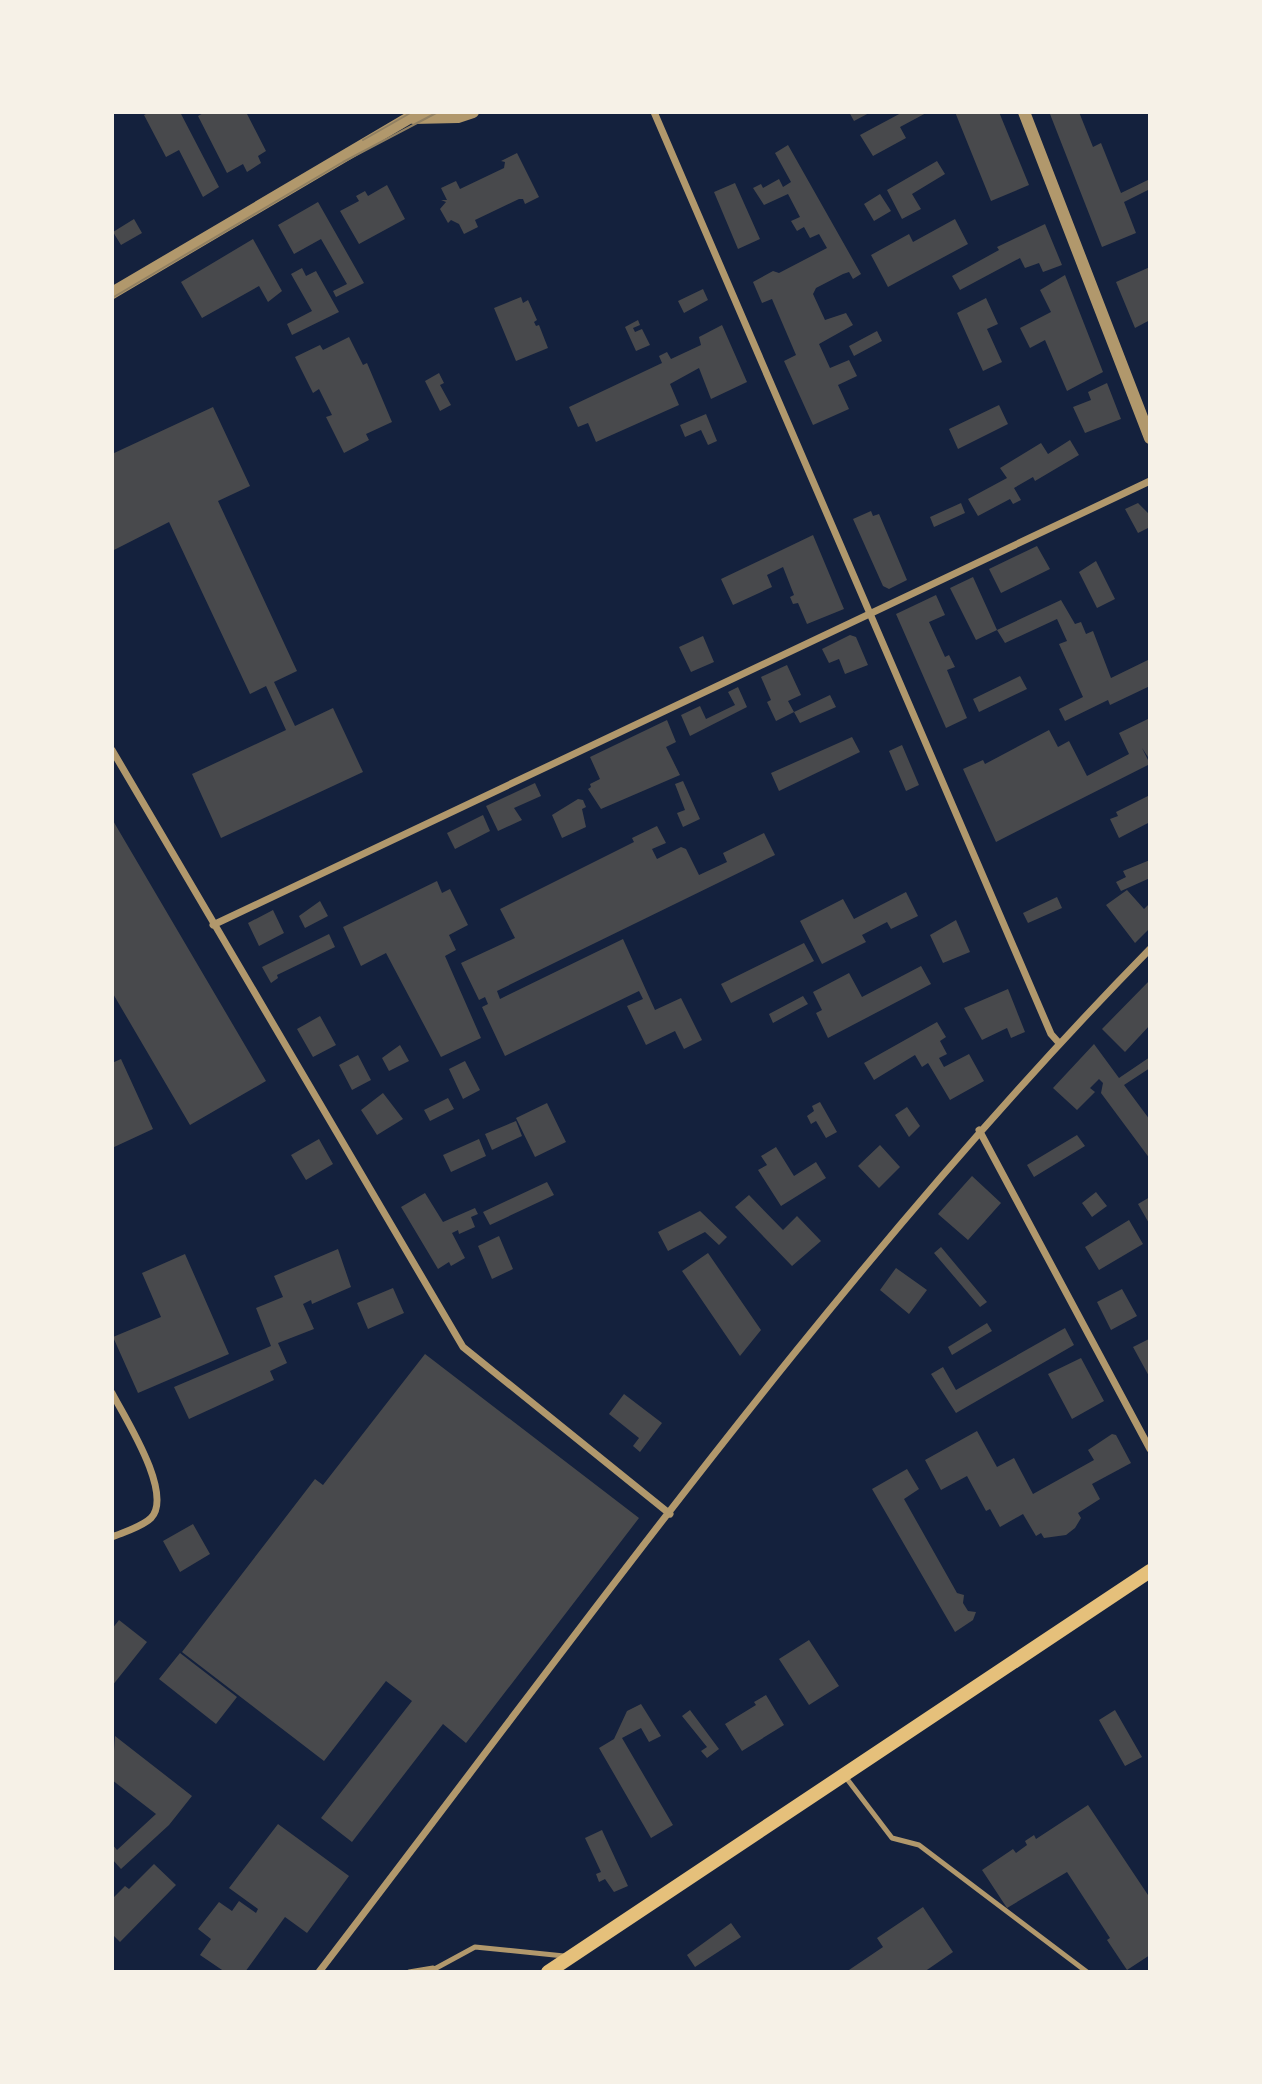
<svg xmlns="http://www.w3.org/2000/svg" width="1262" height="2084" font-family="'Source Sans 3',sans-serif">
<rect width="100%" height="100%" fill="#14213d"/>
<!-- building -->
<path fill="#48494c" d="M150 112H180L219 187 203 197 179 150 166 157 144 115Z
M205 112H246L266 151 258 156 261 163 247 172 243 164 227 173 198 116Z
M849 112H871L854 121Z
M903 112H928L900 127 906 138 873 156 860 135Z
M955 112H999L1029 185 991 201Z
M1055 112H1079L1093 147 1101 143 1121 193 1150 179V189L1124 202 1136 233 1102 247 1050 114Z
M788 145 861 274 853 279 849 272 843 274 816 288 813 294 825 320 846 313 853 325 819 344 830 368 849 360 857 376 838 385 849 409 813 425 784 361 796 355 772 299 762 303 753 282 773 271 779 273 827 248 819 234 810 238 804 227 797 231 791 221 800 217 788 194 764 205 753 188 761 184 763 188 779 179 783 187 791 182 775 153Z
M517 153 539 197 525 204 523 199H519L475 220 478 227 464 234 459 224 451 220 448 223 440 209 446 202 441 200H447L441 188 456 181 460 189 504 168 505 162 501 161Z
M937 161 945 174 912 194 921 209 902 219 887 190Z
M735 183 760 239 738 249 714 192Z
M387 185 405 219 359 244 340 211 359 201 356 196 365 191 368 196Z
M880 194 891 211 874 221 864 204Z
M318 202 364 283 336 297 333 291 347 284 321 239 294 254 278 225Z
M134 219 142 233 121 245 113 232Z
M955 219 968 244 888 287 871 255 909 234 913 242Z
M1045 224 1062 265 1043 272 1039 263 1025 268 1020 258 960 290 952 276 999 250 997 247Z
M253 239 282 291 268 302 259 286 202 318 181 282Z
M1150 267V320L1135 328 1116 282Z
M302 268 306 276 316 271 339 312 292 335 287 324 312 311 291 274Z
M1065 275 1103 372 1067 391 1045 340 1030 348 1020 328 1051 312 1040 290Z
M703 289 708 300 684 313 678 301Z
M521 297 523 303 528 300 537 320 534 322 536 326 539 325 548 348 516 361 494 308Z
M986 298 998 324 987 329 1002 362 983 371 957 313Z
M638 320 640 325 633 328 635 332 642 329 650 345 636 351 625 327Z
M722 325 747 382 711 399 699 368 670 384 679 405 596 442 588 423 578 427 569 407 662 363 659 356 667 352 671 359 701 345 699 337Z
M877 331 882 341 854 356 849 346Z
M349 337 363 365 367 363 392 422 366 434 369 440 344 453 326 417 332 415 319 389 313 393 295 357 320 345 323 350Z
M439 373 444 383 440 385 451 405 440 411 425 381Z
M1107 383 1121 419 1085 433 1073 407 1091 400 1088 392Z
M999 405 1008 424 958 449 949 429Z
M213 407 250 486 218 501 297 671 274 682 295 726 333 708 363 772 221 838 192 774 286 730 266 686 250 694 169 522 112 551V454Z
M706 414 717 441 708 445 701 430 685 437 680 425Z
M1070 440 1079 455 1035 481 1033 477 1014 488 1021 500 1013 504 1010 499 978 516 968 499 1007 478 1000 468 1041 443 1048 454Z
M961 503 965 513 934 527 930 517Z
M1138 503 1150 515V527L1138 533 1125 509Z
M871 511 873 516 879 514 907 580 889 589 883 586 853 519Z
M813 535 844 609 807 624 798 603 793 604 790 597 794 595 783 567 767 575 772 587 733 605 721 579Z
M1037 546 1050 569 1001 593 989 569Z
M1096 561 1115 599 1097 608 1079 572Z
M973 577 997 630 976 640 950 588Z
M936 595 945 615 929 622 945 657 949 655 955 667 947 670 967 718 946 728 896 614Z
M1061 600 1075 624 1081 622 1086 634 1093 631 1111 678 1150 659V686L1110 705 1108 700 1065 721 1059 709 1083 697 1059 644 1067 641 1057 619 1005 643 997 630Z
M850 635 856 637 868 665 845 674 839 659 829 663 822 649Z
M703 636 714 662 691 672 679 647Z
M787 665 801 695 788 701 794 712 776 721 767 702 771 700 761 677Z
M1020 676 1027 689 979 712 973 699Z
M738 687 747 707 690 736 681 715 700 706 706 719 735 705 728 692Z
M830 695 836 707 800 723 794 712Z
M1150 718V760L1142 748 1150 764 996 842 963 769 983 760 985 764 1049 730 1058 747 1069 741 1087 776 1129 754 1119 733Z
M667 720 676 742 666 747 680 775 601 809 588 789 591 787 590 784 600 779 590 757Z
M852 737 860 752 779 791 771 773Z
M902 745 919 785 906 791 889 751Z
M683 781 700 819 683 827 677 813 685 810 675 784Z
M535 783 541 796 514 808 522 820 498 831 486 806Z
M1150 795V822L1119 838 1110 819 1118 816 1116 812Z
M578 799 583 800 586 807 582 809 586 827 562 838 552 815Z
M483 815 490 831 455 849 447 833Z
M112 819 266 1081 190 1125 112 992Z
M657 826 666 843 652 849 657 859 681 847 686 849 699 875 727 862 723 853 764 833 775 855 497 991 500 999 623 939 655 1010 681 998 702 1040 684 1049 675 1031 646 1045 627 1006 643 999 639 991 505 1056 482 1007 488 1004 485 997 479 1000 461 963 515 938 500 909 634 842 632 838Z
M1150 860V878L1121 891 1116 882 1126 877 1123 871Z
M437 881 442 893 450 889 468 925 449 935 456 950 445 956 481 1038 441 1057 386 953 361 966 343 927Z
M1127 890 1144 909 1150 903V928L1135 943 1106 905Z
M906 892 918 916 891 929 887 922 862 935 866 942 822 964 800 921 843 899 854 919Z
M1057 897 1062 908 1028 923 1023 913Z
M320 901 328 916 305 928 299 916Z
M273 910 284 933 259 946 248 923Z
M956 920 970 952 943 963 930 935Z
M329 934 335 947 277 975 278 978 271 983 262 967Z
M804 943 814 961 731 1003 721 984Z
M921 966 931 984 828 1038 816 1013 822 1010 813 992 849 973 862 997Z
M1150 980V1025L1125 1052 1102 1029Z
M1008 989 1025 1032 1011 1038 1007 1028 982 1040 964 1008Z
M803 996 808 1004 773 1023 769 1014Z
M320 1016 336 1045 313 1057 297 1029Z
M937 1022 946 1037 940 1041 947 1054 939 1058 944 1067 969 1054 984 1081 950 1100 928 1063 922 1067 915 1055 874 1080 864 1063Z
M1094 1044 1119 1078 1150 1057V1068L1124 1085 1150 1120V1159L1101 1093 1103 1083 1099 1079 1090 1088 1095 1092 1077 1110 1053 1088Z
M400 1045 409 1061 389 1071 382 1058Z
M358 1055 371 1080 352 1090 339 1065Z
M121 1059 153 1129 112 1148V1063Z
M465 1061 480 1090 463 1099 449 1069Z
M383 1093 403 1119 377 1135 361 1110Z
M448 1098 454 1109 430 1121 424 1110Z
M820 1102 837 1132 826 1138 816 1121 811 1124 807 1116 814 1111 812 1106Z
M547 1103 566 1142 535 1157 516 1118Z
M907 1107 920 1126 909 1137 895 1115Z
M516 1121 522 1136 492 1150 485 1134Z
M1077 1135 1085 1146 1034 1177 1027 1165Z
M319 1139 333 1164 306 1180 291 1155Z
M479 1139 486 1156 451 1172 443 1155Z
M880 1145 900 1167 879 1188 858 1166Z
M776 1147 794 1176 816 1162 826 1178 781 1206 758 1170 767 1165 761 1156Z
M972 1176 1001 1203 968 1240 938 1214Z
M547 1182 554 1195 490 1225 483 1212Z
M1096 1192 1107 1206 1092 1217 1082 1203Z
M425 1193 443 1222 475 1208 478 1214 471 1217 475 1227 459 1234 458 1230 452 1233 465 1258 451 1266 449 1262 438 1269 401 1207Z
M749 1195 783 1230 797 1216 821 1241 792 1266 735 1207Z
M1150 1197V1225L1138 1204Z
M700 1211 727 1237 719 1245 705 1232 668 1251 658 1232Z
M1129 1220 1143 1244 1099 1270 1085 1247Z
M499 1236 513 1269 492 1279 478 1246Z
M941 1247 987 1302 980 1307 934 1253Z
M338 1249 351 1287 312 1304 311 1300 303 1304 314 1329 278 1343 287 1363 270 1371 274 1380 189 1419 174 1387 271 1346 256 1308 283 1297 274 1276Z
M708 1253 761 1330 740 1356 682 1271Z
M185 1254 229 1354 138 1393 113 1337 161 1317 142 1273Z
M896 1268 927 1290 909 1314 880 1290Z
M393 1288 404 1313 368 1329 357 1303Z
M1122 1289 1137 1316 1111 1330 1097 1302Z
M987 1323 992 1331 952 1355 948 1347Z
M1065 1328 1074 1345 956 1413 931 1374 943 1367 956 1390Z
M1149 1339 1150 1341V1378L1133 1347Z
M425 1354 639 1518 466 1743 443 1724 352 1842 321 1818 412 1701 386 1681 324 1761 182 1652 315 1479 323 1485Z
M1081 1358 1104 1401 1072 1419 1048 1374Z
M624 1394 662 1423 640 1452 633 1446 639 1438 609 1414Z
M977 1431 997 1467 1014 1458 1033 1494 1094 1460 1088 1450 1112 1434 1116 1435 1131 1463 1092 1484 1100 1499 1078 1513 1081 1518 1075 1528 1066 1535 1044 1538 1041 1533 1036 1536 1023 1514 1000 1527 990 1509 986 1511 967 1476 941 1490 925 1460Z
M907 1469 919 1489 904 1499 957 1593 964 1595 963 1603 968 1611 976 1612 973 1620 955 1632 872 1489Z
M193 1524 210 1554 180 1572 163 1541Z
M119 1620 147 1642 112 1686V1629Z
M809 1640 839 1686 809 1705 779 1659Z
M180 1653 237 1697 216 1724 159 1679Z
M766 1695 784 1725 742 1751 725 1724 756 1705 754 1702Z
M641 1704 661 1736 649 1742 641 1728 622 1738 673 1825 651 1838 599 1748 614 1739 627 1711Z
M690 1710 719 1749 707 1758 701 1751 707 1747 682 1716Z
M1115 1710 1142 1757 1125 1766 1099 1720Z
M115 1736 192 1796 169 1825 121 1869 112 1859V1844L117 1850 156 1814 112 1780Z
M1088 1805 1150 1898V1955L1127 1970 1107 1940 1110 1938 1067 1872 1007 1908 982 1870 1013 1849 1016 1853 1027 1845 1025 1841 1034 1835 1036 1839Z
M278 1824 349 1876 307 1933 285 1917 245 1972H225L200 1955 211 1939 198 1929 219 1902 232 1911 239 1901 256 1913 258 1909 229 1888Z
M602 1830 628 1886 614 1892 605 1879 599 1882 596 1874 601 1872 585 1838Z
M154 1864 176 1885 120 1942 112 1934V1899L125 1886 129 1889Z
M923 1907 953 1952 924 1972H846L883 1947 877 1938Z
M731 1923 741 1937 695 1967 687 1955Z"/>
<g fill="none" stroke-linecap="round" stroke-linejoin="round">
<!-- service -->
<path stroke="#b1986c" stroke-width="5" d="M844 1775 892 1838 919 1845 1087 1972
M409 1972 433 1968
M429 1972 475 1947 564 1956"/>
<!-- minor -->
<path stroke="#b1986c" stroke-width="7" d="M654 112 1051 1034 1059 1043
M112 750 463 1347 670 1514
M213 925 1150 481
M979 1130 1150 1449
M112 1393C125 1418 174 1494 151 1518 142 1527 124 1532 112 1537
M319 1972C585 1625 843 1262 1150 949"/>
<!-- tertiary -->
<path stroke="#b1986c" stroke-width="12" d="M1024 112 1150 438
M413 118 458 117 473 112
M112 293 419 112"/>
<!-- secondary -->
<path stroke="#e5c07b" stroke-width="14" d="M548 1972 1150 1571"/>
<!-- tram -->
<path stroke="#918062" stroke-width="2" d="M363 140 412 112
M112 298 343 162 438 112"/>
</g>
<!-- border -->
<rect width="1262" height="2084" fill="none" stroke="#f6f1e7" stroke-width="228"/>
</svg>
